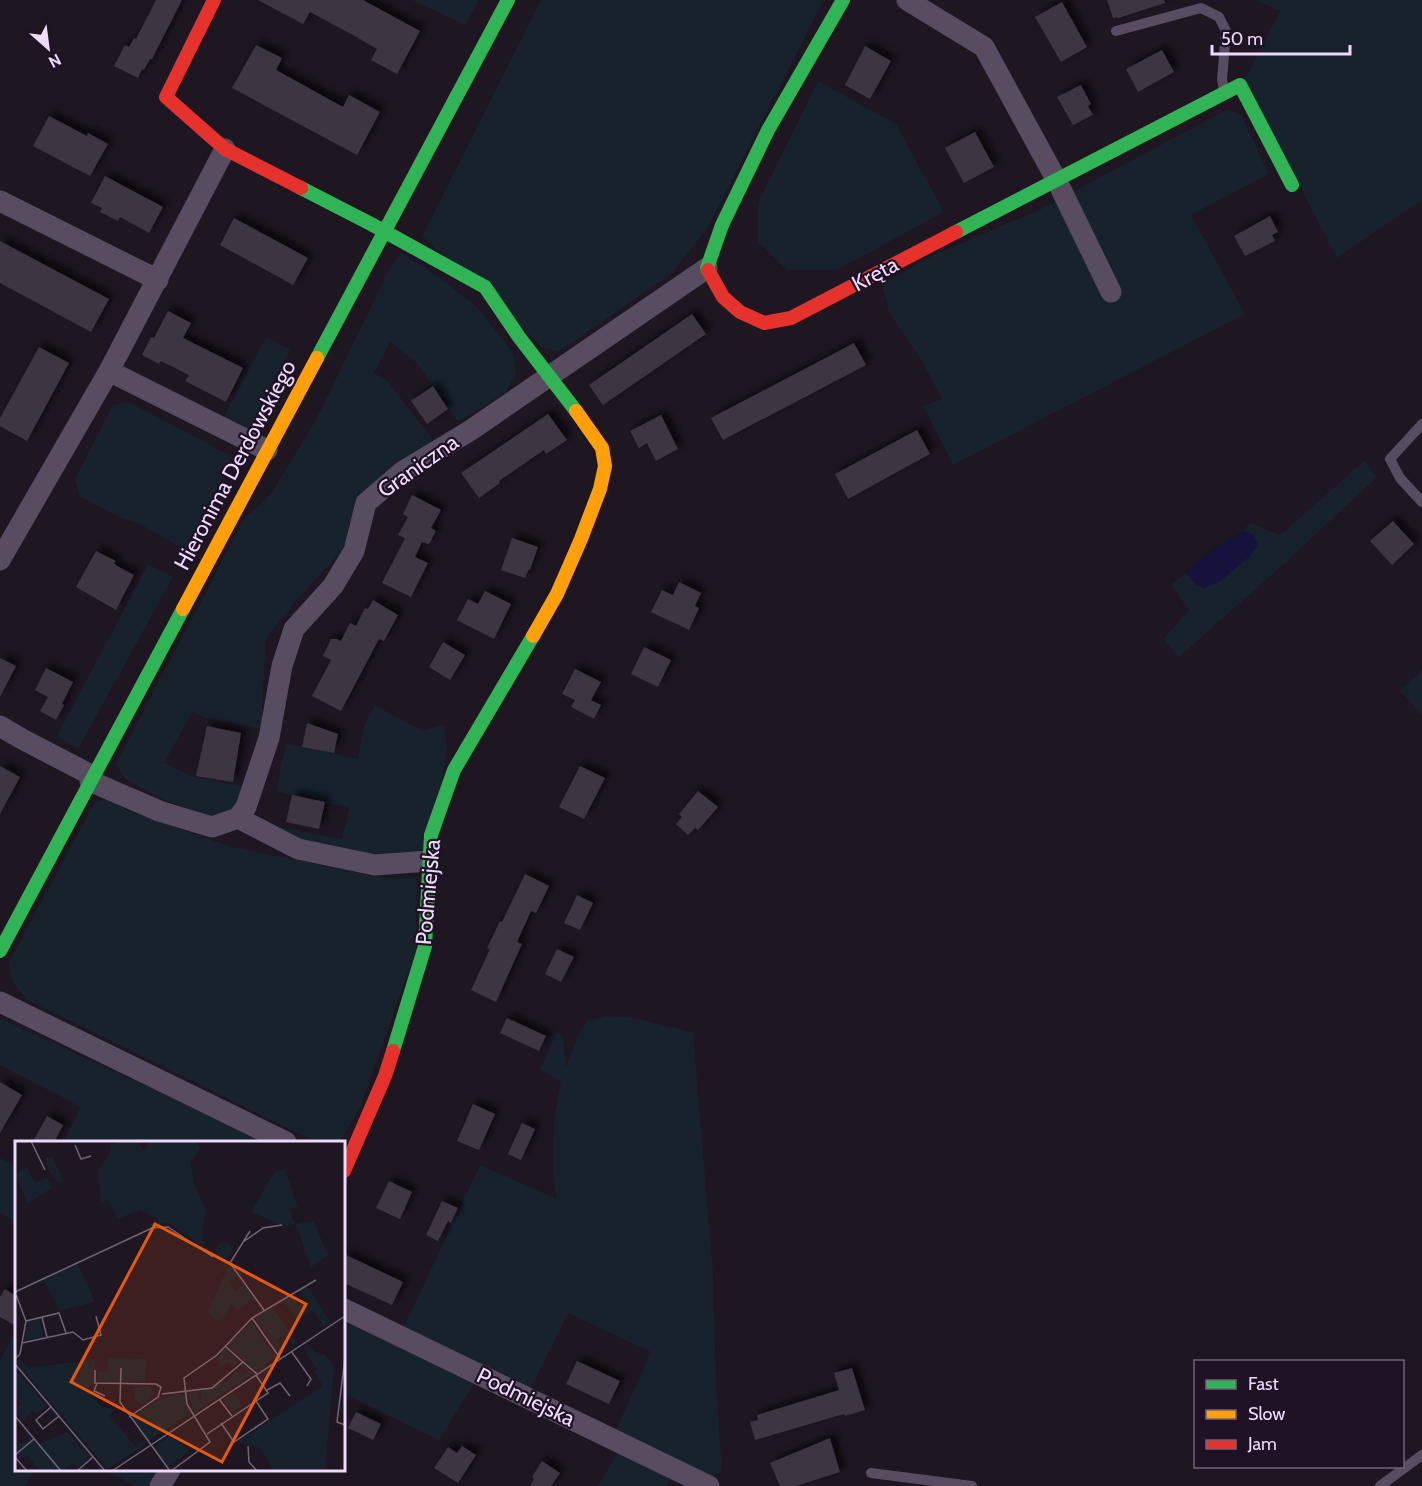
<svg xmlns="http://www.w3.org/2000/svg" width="1422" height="1486" font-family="Cabin,sans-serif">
<defs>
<filter id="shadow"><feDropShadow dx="5.5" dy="-5.5" stdDeviation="3" flood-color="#0009"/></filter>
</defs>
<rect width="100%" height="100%" fill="#1e1621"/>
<!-- green -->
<path fill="#17222d" d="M412 0H479L465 25Z
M541 0H824L707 229 671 274 560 351 543 348 422 236Z
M1255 0H1422V200L1337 258 1245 80 1280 11Z
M818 81 896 124 944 212 837 270H787L758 242V203Z
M1228 109 1241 114 1269 174 1191 215 1245 314 953 465 923 406 942 399 919 356 889 313 882 284 931 256 1037 211Z
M402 253 440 278 477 307 514 354 516 373 506 392 458 422 417 363 390 342 374 373 386 379 433 440 367 493 342 551 293 604 266 639 261 729 205 718 193 711 164 763 191 776 249 788 237 813 220 820 159 798 124 778 116 764 244 519 271 494 317 418 390 267Z
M266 337 290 349 248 431 223 418Z
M129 402 233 457 186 550 140 524 119 517 79 496 75 479 113 405Z
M1364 461 1377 477 1286 562 1179 657 1163 639 1189 610 1171 585 1186 572 1194 583 1204 588 1218 582 1250 556 1254 535 1243 531 1250 523 1280 535Z
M148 564 173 577 78 749 57 736Z
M1422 670V715L1400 691Z
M375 705 422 731 444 724 447 748 442 781 426 849 381 861 295 839 279 827 342 839 349 808 276 791 286 743 358 759 364 726Z
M107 799 131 812 232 847 390 879 417 877 416 950 361 1105 340 1141C326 1145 313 1140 300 1134L27 1000 12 981 9 962 95 802Z
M606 1016 634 1018 693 1032 713 1273 716 1381 722 1472 709 1477 615 1432 651 1352 568 1313 530 1390 403 1329 480 1165 557 1199 553 1174 554 1121 561 1081 540 1070 556 1033 563 1036 566 1067 579 1033 588 1020Z
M0 1018 266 1142H63L81 1107 0 1065Z
M0 1158 16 1166V1222L0 1213Z
M344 1318 475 1382 439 1440 344 1394Z
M13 1337 16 1338V1470H34L25 1486H0V1360Z
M618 1452 670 1477 667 1486H598Z
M103 1470H161L151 1486H136Z"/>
<!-- water -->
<path fill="#16113d" d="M1243 531 1254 535 1258 545 1250 556 1218 583 1204 588 1194 583 1186 572 1214 549Z"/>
<!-- building -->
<path fill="#3e3442" filter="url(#shadow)" d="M156 0H182L152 59H150L144 70 142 69 138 78 114 66 125 45 129 47 134 38 136 39Z
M258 0H363L420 31 397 74 371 60 377 49 353 35 310 12 303 24Z
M1107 0H1164L1165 3 1118 18 1117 17 1113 18Z
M1062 2 1087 47 1061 62 1035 17Z
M256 45 282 58 276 70 343 107 349 95 380 112 357 155 232 88Z
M865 46 891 61 870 99 845 85Z
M1162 50 1174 72 1138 92 1126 69Z
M1081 85 1091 104 1088 106 1093 115 1073 125 1057 97Z
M49 116 87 136 88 133 108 144 90 176 33 146Z
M975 132 994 167 964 183 945 148Z
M105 176 163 207 149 233 120 217 118 221 100 212 102 208 91 203Z
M1270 216 1278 232 1272 235 1275 241 1245 256 1234 236Z
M234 218 308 258 293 285 220 245Z
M0 241 109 299 91 332 0 283Z
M168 311 191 323 183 338 243 368 226 402 185 381 189 375 161 361 159 364 142 355 151 337 154 338Z
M692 314 706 334 603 405 589 385Z
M854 343 866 365 723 440 711 418Z
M39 347 69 363 27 441 0 426V418Z
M433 386 448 409 427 424 411 401Z
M548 414 567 440 546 454 544 450 499 481 500 483 479 498 461 473Z
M661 415 678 449 656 461 647 443 639 448 630 431Z
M917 430 930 454 848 499 835 474Z
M412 495 441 510 431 528 436 531 429 544 422 542 415 557 428 563 411 597 382 583 405 538 398 535 408 517 403 514Z
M1393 521 1414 544 1392 565 1370 541Z
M512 538 538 547 530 570 529 569 525 578 501 570Z
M96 551 116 561 114 563 117 566 134 575 116 610 76 587Z
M679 582 701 593 695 606 699 608 689 630 651 612 662 590 673 595Z
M485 591 511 604 494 639 457 620 468 599 478 604Z
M373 600 398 615 384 641 379 639 341 711 312 696 331 660 323 656 331 639H337L341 641 350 623 356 626 365 608 368 609Z
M443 642 465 655 450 680 429 667Z
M644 647 671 660 658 687 631 674Z
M0 658 16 666 0 697Z
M46 668 73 682 62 704 64 705 56 720 40 711 48 697 35 690Z
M575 669 601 682 591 700 601 705 594 719 571 707 575 700 562 694Z
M307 723 338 734 334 753 302 747Z
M207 726 241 733 233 782 196 776Z
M0 766 20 777 0 814Z
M580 766 605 778 584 819 559 807Z
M698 791 718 807 698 830 695 828 688 835 676 824 682 817 679 814Z
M292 795 325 802 319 829 286 822Z
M525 874 549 886 536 913 531 911 517 942 522 944 496 1002 471 990 490 949 487 948 500 921 502 922Z
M577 895 593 903 580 930 564 923Z
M557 949 574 957 561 982 545 974Z
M507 1018 546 1036 539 1051 500 1033Z
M0 1082 22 1095 0 1133Z
M473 1104 495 1114 479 1150 457 1141Z
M47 1116 63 1125 54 1143H32Z
M522 1123 535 1129 521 1160 508 1154Z
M389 1181 412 1192 400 1219 376 1208Z
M442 1201 458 1208 451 1223 448 1221 438 1241 426 1235Z
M344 1254 403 1282 392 1305 344 1283Z
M5 1289 16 1296V1326L0 1317V1297Z
M577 1361 620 1381 609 1404 566 1384Z
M852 1368 865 1410 845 1416 844 1414 755 1440 750 1422 758 1420 757 1415 839 1390 834 1373Z
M356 1412 381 1424 373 1440 348 1428Z
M830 1438 840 1472 796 1486H780L770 1463Z
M462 1446 476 1455 458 1483 434 1468 448 1447 457 1453Z
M542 1461 560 1473 551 1486H530L534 1479 532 1477Z"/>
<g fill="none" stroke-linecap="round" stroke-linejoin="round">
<!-- lane -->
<path stroke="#574c60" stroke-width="10" d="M1116 31 1201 8 1219 17 1226 31 1222 80 1224 89
M1422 424 1390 459 1400 478 1422 502
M871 1473 972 1486
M1380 1486 1422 1455"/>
<!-- street -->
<path stroke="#574c60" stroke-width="21" d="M907 0 984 47 1056 179 1111 292
M0 201 158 280
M109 371 267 450
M0 560 109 371 225 149
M0 726 22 739 93 776
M90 781 159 811 212 827 238 818 246 807 269 738 282 666 294 629 333 586 354 551 366 503 402 472 471 430 707 268
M238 818 298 849 375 865 429 861
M0 1002 286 1142
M344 1309 709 1486
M160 1486 170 1470"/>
<!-- fast -->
<path stroke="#30b455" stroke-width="14" d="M301 188 371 224 485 287 519 337 576 411
M956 232 1240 85 1292 185
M708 270 707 268 722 225 768 130 843 0
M317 358 508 0
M0 951 183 609
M393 1051 425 946 431 835 454 770 533 636"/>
<!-- slow -->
<path stroke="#ff9f0a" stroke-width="14" d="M183 609 317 358
M533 636 557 594 581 539 600 489 605 466 602 448 576 411"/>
<!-- jam -->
<path stroke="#e5322d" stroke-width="14" d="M214 0 166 97 225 149 301 188
M708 270 723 297 740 312 764 323 791 318 956 232
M344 1171 385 1076 393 1051"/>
</g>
<g text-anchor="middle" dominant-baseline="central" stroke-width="4.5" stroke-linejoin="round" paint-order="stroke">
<!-- street labels -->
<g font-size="22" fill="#eedbfb" stroke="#1f1225">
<text transform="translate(875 274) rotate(-28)">Kręta</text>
<text transform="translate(235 465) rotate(-62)">Hieronima Derdowskiego</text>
<text transform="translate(418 466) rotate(-35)">Graniczna</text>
<text transform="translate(428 892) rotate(-85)">Podmiejska</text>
<text transform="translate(526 1397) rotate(26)">Podmiejska</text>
</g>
</g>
<!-- overview -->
<g transform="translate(15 1141)">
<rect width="330" height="330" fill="#1e1621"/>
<path d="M104 0H122L128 9 133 5 131 0H181L185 8 176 21 179 42 191 70 187 94 191 108 151 81 125 89 144 78 124 69 103 78 92 58 86 63 83 30 96 10 95 5ZM37 15 49 40 43 43 33 28 31 18ZM12 26 20 42 32 36 37 47 13 62 0 34ZM270 29 283 66 274 68 280 83 299 80 313 115 296 126 281 83 268 85 236 71 260 30ZM201 109a8 8 0 1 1 16 0a8 8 0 1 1-16 0ZM63 123 80 161 45 170 28 138ZM214 124 223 134 215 141 221 150 229 144 239 157 222 170 216 163 210 177 202 180 192 172ZM292 145 315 181 309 185 299 171 281 178 268 159 276 154 284 165 291 160 284 150ZM257 166 282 202 278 205 269 194 261 199 269 211 265 213 240 178ZM25 177 28 196 9 199 13 181ZM237 181 261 216 242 231 212 204ZM294 204 304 215 309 212 319 226 310 330H259L245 307 222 301 308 245 299 231 302 228 287 206ZM210 207 223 221 219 226 212 221 207 225 201 219ZM3 217 14 227 80 218V242L72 248 87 266 102 268 94 274 120 305 128 300 130 304 92 328 2 222ZM93 217 132 218 130 241 83 240 82 231H93ZM228 221 238 233 179 272 173 252 182 250 185 262 186 250 215 238 221 229 227 235 233 231 225 223ZM1 229 32 265 22 273 17 269 8 281 0 272V267L7 263 0 257ZM119 245H134L140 253 125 266 119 257ZM168 252 176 272 133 300 117 277 145 257ZM219 252 227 264 218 272 208 259ZM10 290 22 304 52 291 74 315 63 327 58 322 46 330H25L12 314 5 318 0 313V303L14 300ZM159 292 174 311 152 326 138 306Z" fill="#17222d"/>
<path fill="none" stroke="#716578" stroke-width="1.5" d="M16 0 30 29M60 4 66 18 76 15M235 90 215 122 249 169M228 101 248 87 267 84M0 151 137 87 153 86 198 116M0 151 11 180 5 213 0 218M27 176 32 196M237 177 265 217M11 180 44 172 51 192M7 202 58 191 68 199 86 194 81 175M210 205 228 221M276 210 296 238 292 245M330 217 322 281 330 284M0 223 90 330M106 227 105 261 155 330M80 229V242L141 243 146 246 143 256 114 276M82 242 79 250 90 255M252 249 265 242 275 255M147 253 197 247 228 221 242 233M204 258 217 275M36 266 21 279 28 288 44 275M0 275 46 330M206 282 219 301 253 278 241 260M192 293 253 252 241 234M233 305 234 321 242 330M0 314 19 298M0 316 12 330M62 330 78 316M97 330 330 175M156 330 195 301 172 263 169 237 202 214 237 177 301 139"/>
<path fill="#e8590c" fill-opacity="0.15" stroke="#e8590c" stroke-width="3" d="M140 83 291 163 207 321 56 241Z"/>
<rect width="330" height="330" fill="none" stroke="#eedbfb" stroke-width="3"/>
</g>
<!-- legend -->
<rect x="1194" y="1360" width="210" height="108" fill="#1f1225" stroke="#72627b" stroke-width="1.5"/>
<rect x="1206" y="1380" width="30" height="9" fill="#30b455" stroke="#72627b" stroke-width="1.5"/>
<text x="1248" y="1390" font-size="18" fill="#eedbfb">Fast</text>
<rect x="1206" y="1410" width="30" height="9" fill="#ff9f0a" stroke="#72627b" stroke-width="1.5"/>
<text x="1248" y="1420" font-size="18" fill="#eedbfb">Slow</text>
<rect x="1206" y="1440" width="30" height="9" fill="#e5322d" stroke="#72627b" stroke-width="1.5"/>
<text x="1248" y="1450" font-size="18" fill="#eedbfb">Jam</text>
<!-- north arrow -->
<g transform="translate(48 48) rotate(152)" stroke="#1f1225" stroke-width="4.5" paint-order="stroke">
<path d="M0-4.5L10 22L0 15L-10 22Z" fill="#eedbfb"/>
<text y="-9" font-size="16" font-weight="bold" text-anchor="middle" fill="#eedbfb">N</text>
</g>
<!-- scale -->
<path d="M1212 45v9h138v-9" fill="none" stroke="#eedbfb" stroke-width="3"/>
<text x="1221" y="45" font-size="18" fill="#eedbfb" stroke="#1f1225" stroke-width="4.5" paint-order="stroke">50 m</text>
</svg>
